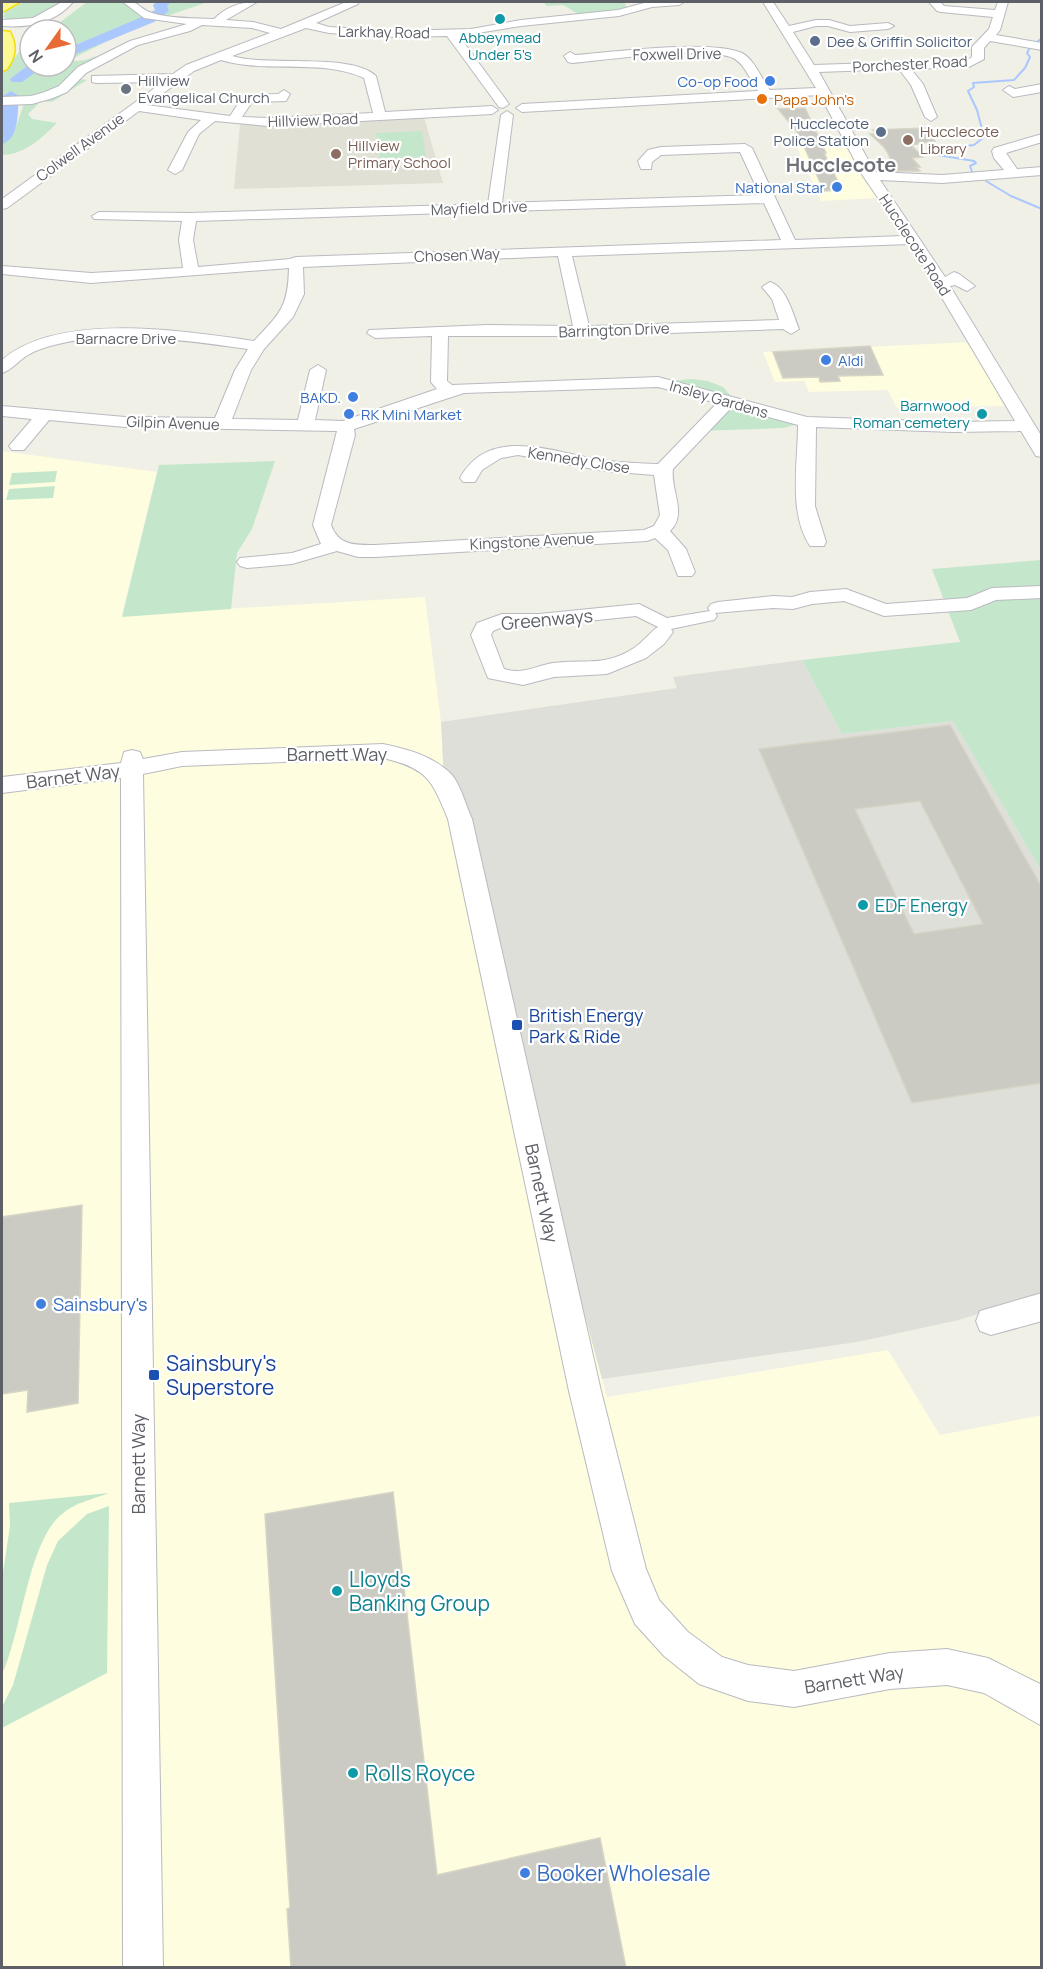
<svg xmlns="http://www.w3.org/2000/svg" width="1043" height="1969" font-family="Manrope,sans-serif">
<rect width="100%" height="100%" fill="#f0f0e7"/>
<!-- commercial -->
<path fill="#fefddf" d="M793 139H845L878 198 821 201Z
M970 342 1004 406 897 408 888 390 809 392 804 381 775 382 763 352Z
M2 451 157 472 122 615 425 597 441 722 444 781 498 992 607 1397 888 1350 940 1435 1042 1415 1041 1967 2 1968Z"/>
<!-- industrial -->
<path fill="#dfdfd9" d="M802 660 842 734 953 721 1041 870V1293L959 1320 857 1342 602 1379 498 992 444 781 441 722 677 688 673 677Z"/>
<!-- education -->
<path fill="#e0e0d5" d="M424 117 443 183 234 189 240 124 278 125Z"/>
<!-- green -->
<path fill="#c4e7cc" d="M24 2H62L44 17 10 21 3 17 5 12Z
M87 2H128L156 19 139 25 70 60C86 64 95 53 109 55L71 78 87 80 52 102 38 101V104L28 114 32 119 57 123C42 138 24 155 2 155V143L14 132 25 101 30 100 2 97V74L30 38V66H66V30H45L55 26Z
M165 2H208L167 16 158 14 162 11 160 5Z
M543 2H620L625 3 627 9 580 15 563 5 547 6Z
M422 131 426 157 380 159 376 133Z
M692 379 708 381 723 387 736 402 807 422 783 428 699 431 730 401 658 382Z
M275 461 252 529 237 553 231 609 122 617 159 465Z
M57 471 55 482 9 485 12 473Z
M55 486 53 498 6 500 9 489Z
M1041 560V870L953 721 842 734 802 660 960 642 932 569Z
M109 1493C93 1499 74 1503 62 1514 28 1541 22 1632 2 1674V1579L10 1526 9 1503Z
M109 1506 107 1673 2 1728V1707L13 1685 47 1565 58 1541 87 1514Z"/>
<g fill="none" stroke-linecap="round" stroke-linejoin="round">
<!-- stream -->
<path stroke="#aac7fe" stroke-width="2" d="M1042 9V12
M1034 44 1042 38
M973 174 970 166 976 163 974 161 932 154 930 150 974 145 984 137 977 110 968 91 974 87 973 83 1014 80 1025 68 1030 57 1027 53 1030 47
M986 181 1011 196 1042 209"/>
<!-- river -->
<path fill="#aac7fe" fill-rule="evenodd" d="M156 2H171L167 6 169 11 154 22 66 58V49L144 16 155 10 153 5Z
M30 64V66H44L22 82H12L10 79Z
M11 91 19 96C17 111 20 139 2 144L3 96Z"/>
</g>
<!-- building -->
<path fill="#cbcbc3" stroke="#d5d4c5" stroke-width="1.5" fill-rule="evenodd" d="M805 108 826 153H824L842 190 824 191 798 133 778 109Z
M927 128 935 141 911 145 923 157 912 158 920 167H916L920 171H892L889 155 884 147 870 134H876L873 130Z
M870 346 883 375 838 376 840 381 820 382 819 377 783 378 773 352Z
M950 725 1041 886V1083L912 1103 759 749ZM920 801 983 924 914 934 855 809Z
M82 1205 78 1403 27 1412 28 1390 2 1394V1217Z
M393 1492 437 1875 600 1838 626 1968H291L287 1909 290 1908 265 1514Z"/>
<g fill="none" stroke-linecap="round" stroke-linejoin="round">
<!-- minor casing -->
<g stroke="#b9bac0" stroke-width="2">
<path id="minor" d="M62 2H73C55 23 28 28 2 26V20L33 18Z
M123 2C139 0 139 9 152 13 172 19 195 18 214 19 226 7 240 2 257 2L226 20 253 22 281 29 346 2H359L358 4 316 23 329 27 396 31 471 29 521 20 618 10 648 2H684L679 5 652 7 619 16 521 26 459 36 509 104 503 108 499 107 447 36 396 37 329 33 306 28 232 56C268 67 351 52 376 76L385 112 492 106 498 110 492 114 268 126 215 121 199 134 182 170 175 174 168 170 188 132 201 120 139 111 7 208 2 209V199L163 82 96 83 92 82V76L173 74 186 65 270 33 252 28 202 25 190 31 138 45 86 73 67 92 53 98 32 104 2 105V97L31 96 45 92 59 86 78 67 130 41 187 24 144 18ZM221 60C267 74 320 58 364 78L373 113 268 118 242 117 252 102 286 101 290 94 284 90 278 94 244 95 230 116 147 105 194 71Z
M763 2H773L789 26 816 20H829L850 26 888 23 894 26 888 29 850 32 828 26H816L793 32 814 65 967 60 972 57V47L989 29 993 17 941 12 937 11 929 2H940L944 6 995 10 998 2H1008L1000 30 996 35 1042 43V50L990 41 984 48V59L969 67 911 69 923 84 937 117 931 121 925 117 911 85 899 69 819 72 875 172 942 175 1004 170 994 158 992 151 994 148 1042 134V142L1006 153 1017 169 1042 167V175L942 183 880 180 945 277 954 272 959 274 975 286 967 291 955 285 950 286 1042 437V457L1036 456 1021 431 953 432 816 427 815 506 826 542 824 546H810C788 513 798 463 798 425L732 407 673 469C670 490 688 514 670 531L686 549 695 572 692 576H678L668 550 655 538 647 541 375 557H358L337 551 292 564 247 568 240 566 237 562 240 558 292 553 321 544 313 525 337 431 125 427 49 420 24 450H12L9 446 32 419 2 416V406L125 417 215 418 235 370 248 349C186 341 116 329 54 345 46 347 36 350 28 355 19 360 12 370 2 373V360C58 311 185 331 254 341 280 313 288 308 289 268L91 283 2 274V266L91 273 183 268 179 240 182 221 94 219 92 216 99 212 190 213 488 204 501 115 507 111 513 115 502 203 760 195 740 152 661 155 652 162 651 169H641L638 161 648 150 661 147 745 144 752 148 795 240 904 236 863 176 820 95 522 112 516 108 522 104 758 91C751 81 744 63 733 58 707 46 605 60 572 63L568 62 564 56 570 52 575 55C612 52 712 39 742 53 755 60 762 80 770 90L816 88ZM764 203 781 240 296 257 290 259 198 267 193 240 196 221ZM910 244 1015 421 953 422 807 417 658 377 452 385 447 381 448 336H582L783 329 791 334 799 329C793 315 787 287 770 282L762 287 772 299 779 320 589 326 572 256ZM558 256 573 326 487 325 369 330 367 333 375 338 432 336 431 382 437 389 343 421 315 420 326 370 318 365 310 370 298 420 232 419 251 370 264 349 293 317 304 294 303 267ZM658 387 717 403 658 464C639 463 620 463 602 460 554 453 490 424 460 478L463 482H475L482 470 501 458 518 455 604 471 654 475 660 515 654 526 644 530 375 545C355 545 339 546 331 525L355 435 354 429 464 393Z
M1042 84V92L1013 97 1003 90 1009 86 1015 89Z
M1042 586V598L996 600 971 610 884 616 844 601 812 604 793 609 773 608 715 613 717 616 714 620 671 629 673 632 664 644 646 658 607 674 554 677 523 685 488 678 471 635 477 623 502 614H539L639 604 667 618 710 611 708 608 711 604 718 602 773 596 792 597 810 592 846 589 886 604 967 598 992 588ZM636 616 658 627C650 632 643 642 634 648 605 667 585 659 553 663 535 666 523 675 504 669L491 635 493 631 505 626H539Z
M383 744C407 749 434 756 452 775 461 786 466 806 472 819L601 1391 646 1569 659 1600 688 1632 722 1657 748 1665 794 1671 890 1653 947 1649 988 1658 1042 1685V1726L984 1693 947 1685 890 1689 794 1707 748 1701 699 1684 664 1656 635 1624 612 1571 569 1391 448 819C432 780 427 768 383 758L182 766 143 774 163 1968H123L121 778 2 793V777L121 763 124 752 132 750 140 752 143 759 182 752Z
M1042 1293V1321L991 1335 980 1331 976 1321 980 1311Z"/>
</g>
<!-- highway casing -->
<g stroke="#f4dd03" stroke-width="3">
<path id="highway" d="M2 2H20L2 12Z
M2 31 10 32C17 46 16 56 7 69L2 71Z"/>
</g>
<!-- minor -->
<use href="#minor" fill="#fff" fill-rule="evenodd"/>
<!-- highway -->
<use href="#highway" fill="#fcf893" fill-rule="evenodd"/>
</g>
<!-- markers -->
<g fill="#0f9aa8" stroke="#fff" stroke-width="2">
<circle cx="500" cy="19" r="6"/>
<circle cx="982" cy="414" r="6"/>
<circle cx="863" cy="905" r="6"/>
<circle cx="337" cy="1591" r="6"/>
<circle cx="353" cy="1773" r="6"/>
</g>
<g fill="#5c6f8a" stroke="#fff" stroke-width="2">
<circle cx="815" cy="41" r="6"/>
<circle cx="881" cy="132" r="6"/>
</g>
<g fill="#3f7fe0" stroke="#fff" stroke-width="2">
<circle cx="770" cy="81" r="6"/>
<circle cx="837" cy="187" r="6"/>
<circle cx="826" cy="360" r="6"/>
<circle cx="353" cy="397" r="6"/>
<circle cx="349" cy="414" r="6"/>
<circle cx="41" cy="1304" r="6"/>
<circle cx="525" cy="1873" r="6"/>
</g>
<circle fill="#6b7280" stroke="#fff" stroke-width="2" cx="126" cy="89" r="6"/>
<circle fill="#e8710a" stroke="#fff" stroke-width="2" cx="762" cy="99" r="6"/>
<g fill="#8d6e63" stroke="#fff" stroke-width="2">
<circle cx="908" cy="140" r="6"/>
<circle cx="336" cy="154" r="6"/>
</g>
<g fill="#1a4fb4" stroke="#fff" stroke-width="2">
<rect x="511" y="1019" width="12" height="12" rx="3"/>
<rect x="148" y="1369" width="12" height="12" rx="3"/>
</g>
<g text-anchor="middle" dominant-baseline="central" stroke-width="4.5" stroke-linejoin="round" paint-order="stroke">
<!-- far-street labels -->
<g font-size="15" fill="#5e6067" stroke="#fff">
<text transform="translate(384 32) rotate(1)">Larkhay Road</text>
<text transform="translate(677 54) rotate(-1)">Foxwell Drive</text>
<text transform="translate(910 64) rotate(-3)">Porchester Road</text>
<text transform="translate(313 120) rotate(-2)">Hillview Road</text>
<text transform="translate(80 147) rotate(-36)">Colwell Avenue</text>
<text transform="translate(479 208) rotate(-2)">Mayfield Drive</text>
<text transform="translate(915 245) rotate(57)">Hucclecote Road</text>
<text transform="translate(457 255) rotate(-2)">Chosen Way</text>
<text transform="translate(614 330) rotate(-2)">Barrington Drive</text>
<text x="126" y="338">Barnacre Drive</text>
<text transform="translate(719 399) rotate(16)">Insley Gardens</text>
<text transform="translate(173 423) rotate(2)">Gilpin Avenue</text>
<text transform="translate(579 460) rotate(9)">Kennedy Close</text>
<text transform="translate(532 541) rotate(-3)">Kingstone Avenue</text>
</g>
<!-- far-culture labels -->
<g font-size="15" fill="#0d838f" stroke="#fff">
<text x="500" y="37">Abbeymead<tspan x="500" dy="17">Under 5's</tspan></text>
<text x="970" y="405" text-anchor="end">Barnwood<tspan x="970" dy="17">Roman cemetery</tspan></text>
</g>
<!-- far-service labels -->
<g font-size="15" fill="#4e5e75" stroke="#fff" text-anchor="start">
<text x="827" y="41">Dee &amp; Griffin Solicitor</text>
<text x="869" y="123" text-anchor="end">Hucclecote<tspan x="869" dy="17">Police Station</tspan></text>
</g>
<!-- far-worship labels -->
<g font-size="15" fill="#5b616d" stroke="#fff" text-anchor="start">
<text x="138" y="80">Hillview<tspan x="138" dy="17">Evangelical Church</tspan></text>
</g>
<!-- far-shop labels -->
<g font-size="15" fill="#366cbe" stroke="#fff" text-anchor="end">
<text x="758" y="81">Co-op Food</text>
<text x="825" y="187">National Star</text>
<text x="838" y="360" text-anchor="start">Aldi</text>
<text x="341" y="397">BAKD.</text>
<text x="361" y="414" text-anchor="start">RK Mini Market</text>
</g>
<!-- far-food labels -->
<g font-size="15" fill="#c56008" stroke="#fff" text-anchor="start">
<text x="774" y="99">Papa John's</text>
</g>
<!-- far-education labels -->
<g font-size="15" fill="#785e54" stroke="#fff" text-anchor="start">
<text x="920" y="131">Hucclecote<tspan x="920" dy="17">Library</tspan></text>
<text x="348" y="145">Hillview<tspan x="348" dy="17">Primary School</tspan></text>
</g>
<!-- street labels -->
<g font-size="18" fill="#5e6067" stroke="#fff">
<text transform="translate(547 619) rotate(-5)">Greenways</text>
<text x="337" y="754">Barnett Way</text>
<text transform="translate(73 776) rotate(-7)">Barnet Way</text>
<text transform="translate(542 1193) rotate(78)">Barnett Way</text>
<text transform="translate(138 1464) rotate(-90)">Barnett Way</text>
<text transform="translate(854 1679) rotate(-9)">Barnett Way</text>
</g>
<!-- culture labels -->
<g font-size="18" fill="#0d838f" stroke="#fff" text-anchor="start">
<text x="875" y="905">EDF Energy</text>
</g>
<!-- transit labels -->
<g font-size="18" fill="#164399" stroke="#fff" text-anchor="start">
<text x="529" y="1015">British Energy<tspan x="529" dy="21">Park &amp; Ride</tspan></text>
</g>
<!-- shop labels -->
<g font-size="18" fill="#366cbe" stroke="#fff" text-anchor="start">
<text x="53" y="1304">Sainsbury's</text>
</g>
<!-- far-district labels -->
<g font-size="20" font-weight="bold" fill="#6f7279" stroke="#fff">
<text x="841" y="164">Hucclecote</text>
</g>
<!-- near-transit labels -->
<g font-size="21" fill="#164399" stroke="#fff" text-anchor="start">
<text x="166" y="1363">Sainsbury's<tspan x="166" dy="24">Superstore</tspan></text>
</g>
<!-- near-culture labels -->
<g font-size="21" fill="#0d838f" stroke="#fff" text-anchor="start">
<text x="349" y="1579">Lloyds<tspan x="349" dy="24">Banking Group</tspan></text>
<text x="365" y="1773">Rolls Royce</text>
</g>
<!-- near-shop labels -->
<g font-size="21" fill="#366cbe" stroke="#fff" text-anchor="start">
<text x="537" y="1873">Booker Wholesale</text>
</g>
</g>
<!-- border -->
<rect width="1043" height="1969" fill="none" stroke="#5e6067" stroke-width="6"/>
<!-- north arrow -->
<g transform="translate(48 48) rotate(236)"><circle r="28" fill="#ffffff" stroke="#bfbfc2" stroke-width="1.5"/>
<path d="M0-4.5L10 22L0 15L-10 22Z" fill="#e86a36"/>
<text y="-9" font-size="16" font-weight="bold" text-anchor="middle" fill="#5e6067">N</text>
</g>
</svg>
